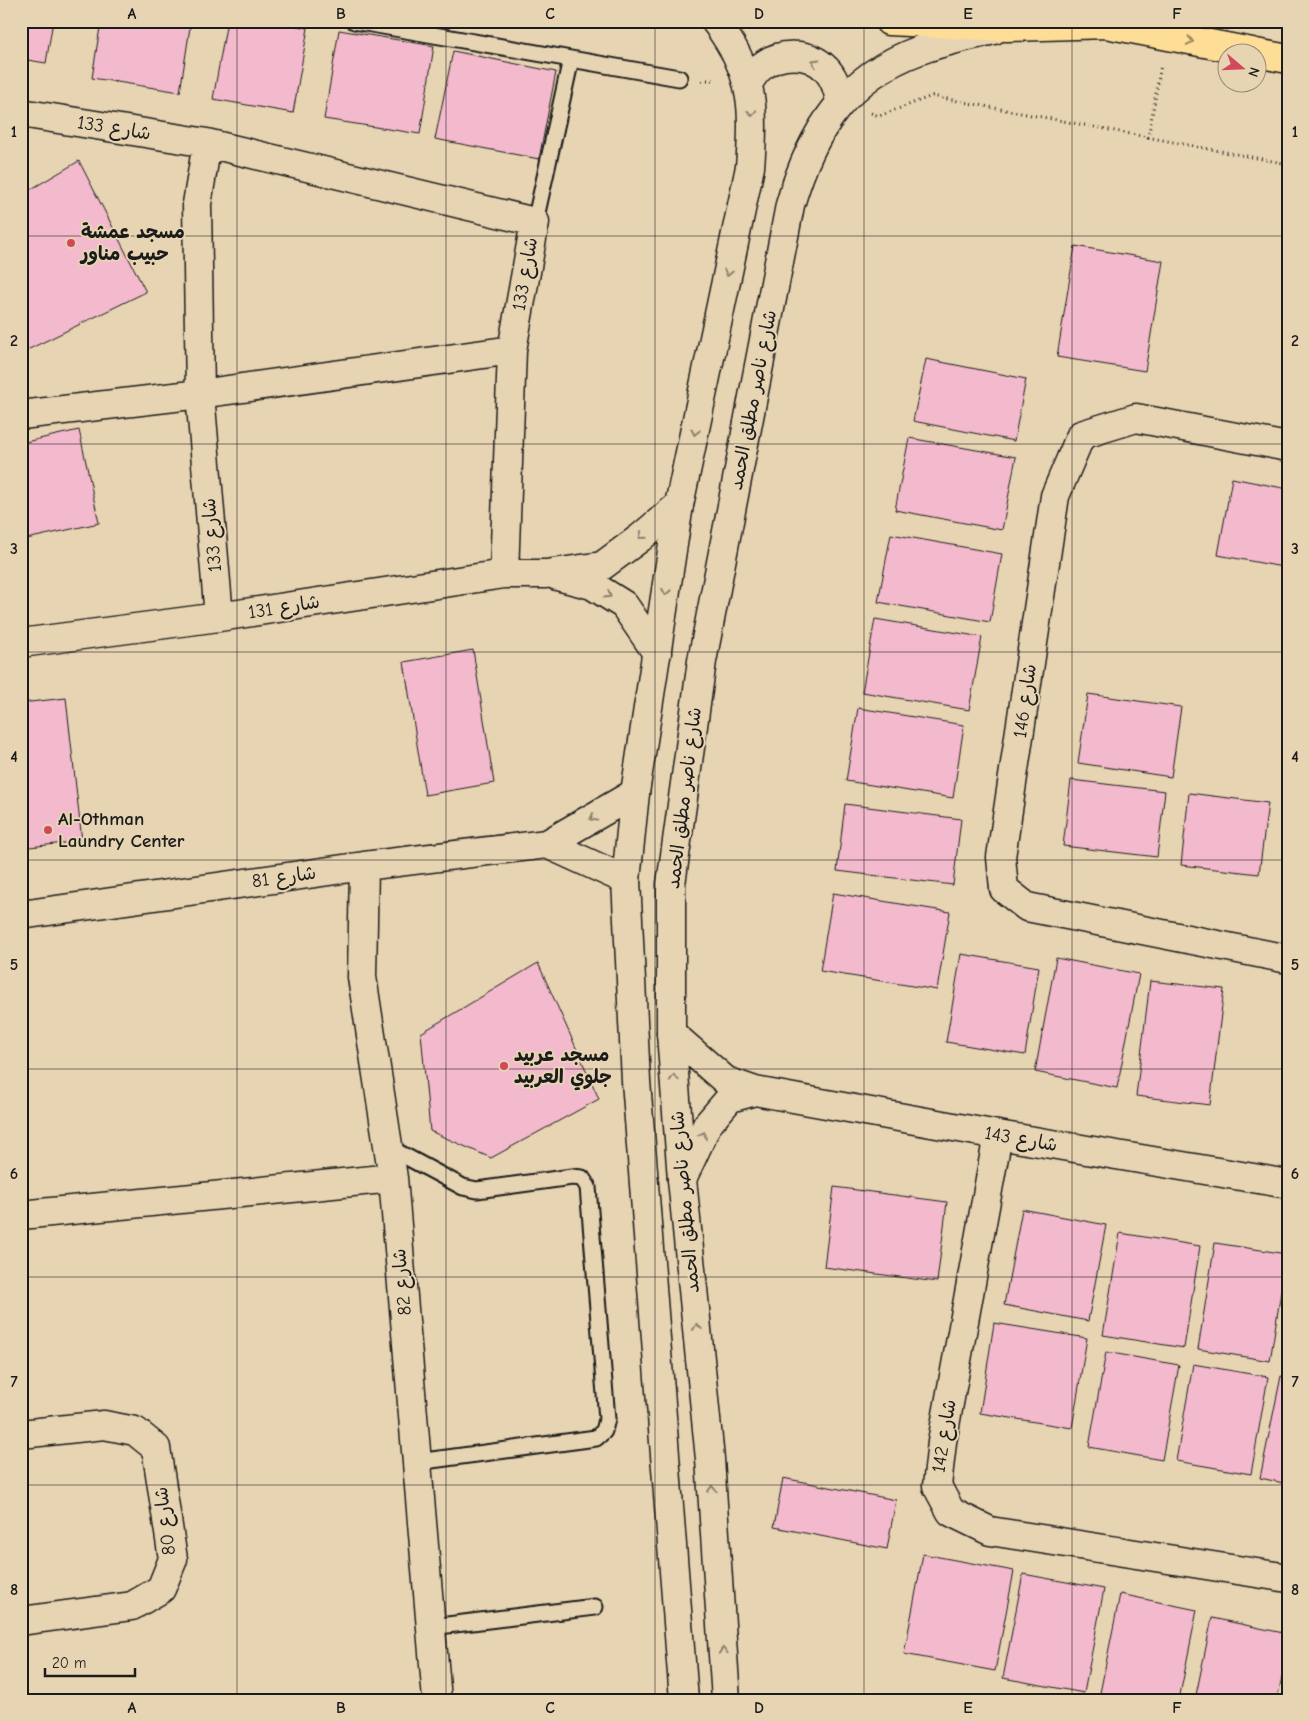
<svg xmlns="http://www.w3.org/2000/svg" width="1309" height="1721" font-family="'Comic Neue','Playpen Sans Arabic',sans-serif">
<rect width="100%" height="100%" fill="#e7d4b2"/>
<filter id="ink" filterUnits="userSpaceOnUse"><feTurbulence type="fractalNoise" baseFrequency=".02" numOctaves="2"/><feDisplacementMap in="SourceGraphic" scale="10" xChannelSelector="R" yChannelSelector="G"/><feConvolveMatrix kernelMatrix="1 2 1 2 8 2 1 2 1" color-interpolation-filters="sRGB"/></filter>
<g filter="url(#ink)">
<!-- building -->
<path fill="#f3b9cc" stroke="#1c1c1c" d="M21 21H53L46 63 21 59Z
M101 21H191L180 92 92 78Z
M227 21H271L308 28 293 113 213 99Z
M339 30 434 46 420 134 324 119Z
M453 51 556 72 539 159 435 139Z
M79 161 146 292 21 353V195Z
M1075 246 1163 261 1145 371 1057 357Z
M926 359 1026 379 1014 441 913 421Z
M79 430 99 523 22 540 21 443Z
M909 438 1016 457 1002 530 895 510Z
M1232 478 1288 489V568L1218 555Z
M891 534 1002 554 990 622 878 602Z
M875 619 982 637 969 710 862 692Z
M473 650 494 783 425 795 404 662Z
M1088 694 1181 707 1171 777 1078 763Z
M66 698 82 841 21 848V703Z
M858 708 964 725 953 798 846 781Z
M1071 780 1165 791 1157 857 1063 846Z
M1189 793 1268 803 1259 874 1181 865Z
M845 804 961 819 953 885 837 871Z
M833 893 950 912 937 990 820 971Z
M961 954 1039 967 1025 1055 946 1042Z
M1056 958 1139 974 1117 1088 1035 1072Z
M538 963 599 1099 491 1158 430 1131 421 1033Z
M1150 981 1224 989 1210 1105 1136 1096Z
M834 1187 947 1202 937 1282 824 1267Z
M1022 1209 1106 1225 1088 1321 1004 1305Z
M1120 1233 1200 1246 1184 1348 1103 1335Z
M1215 1243 1287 1254 1270 1361 1198 1349Z
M994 1323 1087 1338 1072 1428 980 1413Z
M1288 1338V1359H1284Z
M1106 1352 1179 1365 1162 1460 1089 1447Z
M1193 1364 1268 1377 1251 1474 1176 1461Z
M1281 1376 1288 1378V1484L1260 1478Z
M783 1478 896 1500 887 1549 774 1527Z
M923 1554 1014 1571 995 1671 904 1654Z
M1023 1574 1104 1589 1084 1693 1003 1678Z
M1120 1594 1197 1610 1179 1700H1134L1100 1693Z
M1212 1618 1288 1634V1649L1277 1700H1195Z"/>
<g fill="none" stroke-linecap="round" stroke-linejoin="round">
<!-- service casing -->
<g stroke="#1c1c1c" stroke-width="19">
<path id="service" d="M354 21 679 78
M535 222 571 59
M388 1147 463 1187 477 1190 572 1177 582 1178 588 1187 607 1419 604 1431 596 1438 417 1462
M431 1627 595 1607"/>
</g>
<!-- minor casing -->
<g stroke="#1c1c1c" stroke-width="31">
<path id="minor" d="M21 113 207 143 535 222 512 350 504 574
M207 143 197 204 200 394 219 617
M21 415 200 394 512 350
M1288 447 1136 418 1081 435 1055 496 1001 857 1004 889 1027 907 1288 959
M557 576 592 585 624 605 657 653
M21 643 219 617 504 574H546L602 566 640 538 679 505
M547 844 626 880
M364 866 362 977 393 1178 437 1700
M21 915 364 866 547 844 635 793
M671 1033 726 1081 755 1091 998 1135 1288 1184
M998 1135 942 1442 937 1486 951 1512 990 1531 1288 1578
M682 1179 707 1125 730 1098 755 1091
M21 1215 393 1178
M21 1434 104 1425 135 1431 156 1448 173 1559 161 1589 132 1606 21 1621"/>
</g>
<!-- tertiary casing -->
<g stroke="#1c1c1c" stroke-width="31">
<path id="tertiary" d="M749 82C752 77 756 71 761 67 779 52 809 51 826 69 835 78 838 90 840 101
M684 1700 636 1081 626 880 635 793 679 505 750 167C754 120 755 81 728 40 724 34 720 27 715 21
M726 1700 710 1459 682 1179 671 1033V884L702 661 790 205C811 132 845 77 920 50 944 41 969 36 994 30"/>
</g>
<!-- primary casing -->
<g stroke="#1c1c1c" stroke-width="31">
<path id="primary" d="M889 21 1007 27 1108 24
M1090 21 1252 52
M1256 53 1288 59"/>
</g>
<!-- path -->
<path stroke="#1c1c1c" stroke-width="3" stroke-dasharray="1 4" stroke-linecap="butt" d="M702 80H716
M871 113 879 116 932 96 1288 164
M1148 138 1161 65"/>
<!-- service -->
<use href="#service" stroke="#e7d4b2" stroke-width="15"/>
<!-- minor -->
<use href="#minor" stroke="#e7d4b2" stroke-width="28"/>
<!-- tertiary -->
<use href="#tertiary" stroke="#e7d4b2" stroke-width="28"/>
<!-- primary -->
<use href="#primary" stroke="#fedd96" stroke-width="28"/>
</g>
<!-- one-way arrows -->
<defs><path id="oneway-chevron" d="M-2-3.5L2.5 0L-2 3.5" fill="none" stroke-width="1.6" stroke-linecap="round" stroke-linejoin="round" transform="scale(1.25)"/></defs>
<use stroke="#98865f" href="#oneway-chevron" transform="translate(1190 41) rotate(11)"/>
<g stroke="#8c816e">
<use href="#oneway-chevron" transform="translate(815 62) rotate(-150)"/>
<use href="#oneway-chevron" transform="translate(752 113) rotate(87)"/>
<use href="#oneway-chevron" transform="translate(728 273) rotate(102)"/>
<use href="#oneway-chevron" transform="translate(695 432) rotate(102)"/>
<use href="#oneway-chevron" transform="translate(642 536) rotate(141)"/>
<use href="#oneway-chevron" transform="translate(666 592) rotate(99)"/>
<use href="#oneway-chevron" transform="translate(608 595) rotate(32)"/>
<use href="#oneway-chevron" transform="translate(593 818) rotate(150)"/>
<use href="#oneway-chevron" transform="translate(674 1078) rotate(-94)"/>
<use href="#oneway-chevron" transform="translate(703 1135) rotate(-65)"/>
<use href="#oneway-chevron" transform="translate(697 1327) rotate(-96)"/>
<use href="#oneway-chevron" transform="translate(712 1489) rotate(-94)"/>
<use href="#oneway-chevron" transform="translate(723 1651) rotate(-94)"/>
</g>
</g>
<!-- grid -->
<path fill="none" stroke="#1c1c1c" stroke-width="1" stroke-opacity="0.55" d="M237 21V1700M446 21V1700M655 21V1700M864 21V1700M1072 21V1700M21 236H1288M21 444H1288M21 652H1288M21 860H1288M21 1069H1288M21 1277H1288M21 1485H1288"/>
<!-- markers -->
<g fill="#d1495b" stroke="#e7d4b2" stroke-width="2">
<circle cx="71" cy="243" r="5"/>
<circle cx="48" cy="830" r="5"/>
<circle cx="504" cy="1066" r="5"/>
</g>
<g text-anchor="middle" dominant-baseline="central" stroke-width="4" stroke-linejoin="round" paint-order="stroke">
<!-- street labels -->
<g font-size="19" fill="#1c1c1c" stroke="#e7d4b2">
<text transform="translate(114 128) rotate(9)">شارع 133</text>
<text transform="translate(525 274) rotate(-80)">شارع 133</text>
<text transform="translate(753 400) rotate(-79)">شارع ناصر مطلق الحمد</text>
<text transform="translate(212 535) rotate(-95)">شارع 133</text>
<text transform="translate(284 607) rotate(-9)">شارع 131</text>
<text transform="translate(1025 701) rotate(-82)">شارع 146</text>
<text transform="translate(684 798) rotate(-83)">شارع ناصر مطلق الحمد</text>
<text transform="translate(284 877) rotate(-8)">شارع 81</text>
<text transform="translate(1021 1139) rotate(10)">شارع 143</text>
<text transform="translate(685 1202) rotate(-95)">شارع ناصر مطلق الحمد</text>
<text transform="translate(402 1282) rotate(-95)">شارع 82</text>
<text transform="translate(944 1436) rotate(-81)">شارع 142</text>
<text transform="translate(165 1521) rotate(-97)">شارع 80</text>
</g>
<!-- poi labels -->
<g font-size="19" font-weight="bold" fill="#1c1c1c" stroke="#e7d4b2" text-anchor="start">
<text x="81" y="232">مسجد عمشة<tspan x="81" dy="22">حبيب مناور</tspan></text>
<text x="58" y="819">Al-Othman<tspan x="58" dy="22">Laundry Center</tspan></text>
<text x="514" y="1055">مسجد عربيد<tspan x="514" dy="22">جلوي العربيد</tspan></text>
</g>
</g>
<!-- margin -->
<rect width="1309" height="1721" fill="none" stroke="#e7d4b2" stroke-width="55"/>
<!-- north arrow -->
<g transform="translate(1242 68) rotate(109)"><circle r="24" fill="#e7d4b2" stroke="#968a76"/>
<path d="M0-4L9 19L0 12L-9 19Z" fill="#d1495b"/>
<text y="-8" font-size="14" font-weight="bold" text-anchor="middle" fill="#1c1c1c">N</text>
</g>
<!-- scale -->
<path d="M45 1668v8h90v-8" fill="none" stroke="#1c1c1c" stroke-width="2.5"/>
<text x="52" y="1668" font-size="15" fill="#1c1c1c" stroke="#e7d4b2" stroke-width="4" paint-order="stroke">20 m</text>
<rect x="28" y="28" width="1254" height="1666" fill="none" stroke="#1c1c1c" stroke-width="2"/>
<g font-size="16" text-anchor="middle" font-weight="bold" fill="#1c1c1c">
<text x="132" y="19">A</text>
<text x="341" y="19">B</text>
<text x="550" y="19">C</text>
<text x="759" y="19">D</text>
<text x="968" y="19">E</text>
<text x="1177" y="19">F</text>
<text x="14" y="137">1</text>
<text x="1295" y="137">1</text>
<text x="14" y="346">2</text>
<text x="1295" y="346">2</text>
<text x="14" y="554">3</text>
<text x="1295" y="554">3</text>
<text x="14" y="762">4</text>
<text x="1295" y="762">4</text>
<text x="14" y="970">5</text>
<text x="1295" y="970">5</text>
<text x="14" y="1179">6</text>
<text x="1295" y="1179">6</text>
<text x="14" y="1387">7</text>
<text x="1295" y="1387">7</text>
<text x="14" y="1595">8</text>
<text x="1295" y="1595">8</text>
<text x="132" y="1713">A</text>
<text x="341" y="1713">B</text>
<text x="550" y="1713">C</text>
<text x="759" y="1713">D</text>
<text x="968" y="1713">E</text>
<text x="1177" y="1713">F</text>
</g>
</svg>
